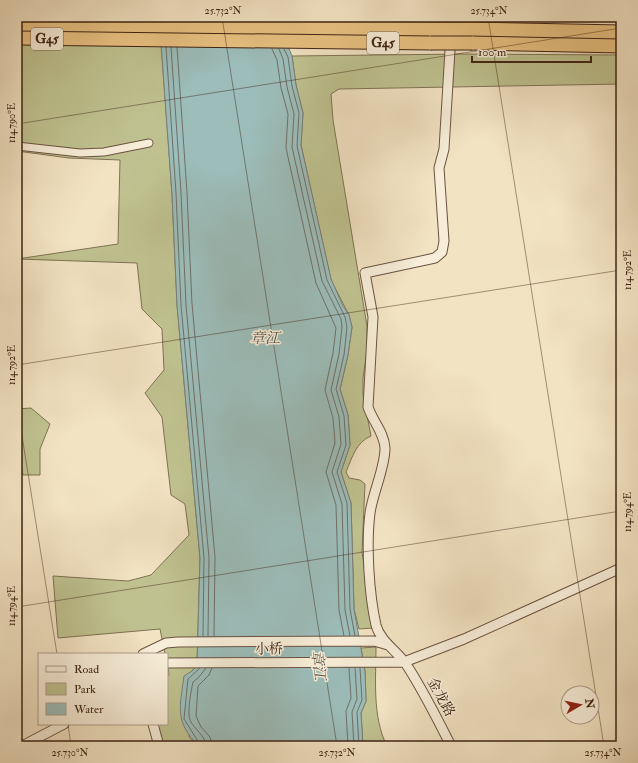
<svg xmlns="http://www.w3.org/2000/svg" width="638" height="763" font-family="'IM FELL Double Pica','Noto Serif SC',serif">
<rect width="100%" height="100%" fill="#f2e3c3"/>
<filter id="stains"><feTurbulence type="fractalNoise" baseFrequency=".005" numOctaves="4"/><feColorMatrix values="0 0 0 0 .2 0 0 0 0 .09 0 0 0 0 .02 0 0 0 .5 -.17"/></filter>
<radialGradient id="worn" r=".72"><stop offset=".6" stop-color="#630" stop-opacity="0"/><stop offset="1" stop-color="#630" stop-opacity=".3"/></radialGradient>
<!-- green -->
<path fill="#bfc290" stroke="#7f7252" d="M276 17H621V19Z
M17 42H161L172 194 177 305 200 558 197 665 192 671 189 737 199 746H162L155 724H167V677L169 675 167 654H165L160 629 58 638 53 576 128 581 151 575 189 535 185 504 171 495 162 417 145 393 164 370 162 329 142 309 137 263 17 259 118 244 120 160 69 158 17 151Z
M462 54 621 55V84L339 89 331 94 333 120 367 326V351L363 378V395L371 436C356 442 352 458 346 472L349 478 360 480 365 484 362 552 373 628 359 629 354 609 351 503 341 472 350 445 348 415 340 389 348 355 352 327 349 315 331 280 301 145 303 113 296 85 292 56Z
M31 408 50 424 40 449V475H23L17 441V409Z
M376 647C376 678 372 717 387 746H363L361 713 366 701 365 671 361 648Z"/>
<!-- water -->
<path fill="#9cbdba" stroke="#777f78" d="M159 17H276L292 56 296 85 303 113 301 145 331 279 343 306 349 315 352 327 348 355 340 389 348 415 350 445 341 472 351 503 354 609 365 671 366 701 361 713 363 746H199C174 722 180 707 184 676L192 671 197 665 200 558 177 305 172 194Z"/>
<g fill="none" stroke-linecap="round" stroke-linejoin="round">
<!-- shore -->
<path stroke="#6e7067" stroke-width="1" d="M166 47 176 193 181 305 204 558 203 636
M171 47 181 193 186 305 209 558 208 636
M177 47 187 193 192 304 215 557 214 636
M272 49 277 60 281 88 288 114 286 148 316 283 336 328 333 353 325 390 333 418 335 443 326 472 336 505 339 610 344 636
M279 49 283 59 287 87 294 114 292 147 322 281 341 319 342 327 339 354 331 390 339 417 341 444 332 472 342 504 345 610 350 636
M284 49 288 57 292 86 299 113 297 146 327 280 345 317 347 327 344 355 336 389 344 416 346 445 337 472 347 503 350 609 355 636
M200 668 188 679 184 719 201 746
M206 668 199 677 193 682C191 691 187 712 190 720 194 729 206 736 206 746
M212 668 209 675 198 686 196 716 201 727 210 737 212 746
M348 746 346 711 351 698 349 668
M354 746 352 712 357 699 355 668
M359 746 357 712 362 700 360 668"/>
<!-- minor casing -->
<g stroke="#6c5340" stroke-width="9">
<path id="minor" d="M17 146 80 153 104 152 149 143"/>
</g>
<!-- tertiary casing -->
<g stroke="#6c5340" stroke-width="11">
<path id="tertiary" d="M143 654 166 643 178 642 374 641 388 645
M167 663 404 662 464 639 621 568
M153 724 159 746
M22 746 64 724
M451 746C437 718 423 690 406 664 397 651 380 641 376 625 369 594 366 545 370 513 373 492 385 468 385 448 384 432 373 422 368 407L373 317 365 273 435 258 442 252 444 241 439 168 444 149 452 17"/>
</g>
<!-- motorway casing -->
<g stroke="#3f2314" stroke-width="15">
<path id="motorway" d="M17 24 431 29
M470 29 621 32
M17 38 431 43
M472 43 621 46"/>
</g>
<!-- minor -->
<use href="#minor" stroke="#f7edd8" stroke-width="7"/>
<!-- tertiary -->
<use href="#tertiary" stroke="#f7edd8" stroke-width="9"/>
<!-- motorway -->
<use href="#motorway" stroke="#e9c282" stroke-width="13"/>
<!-- motorway-bridge casing -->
<g stroke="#3f2314" stroke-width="15" stroke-linecap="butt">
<path id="motorway-bridge" d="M431 29H470
M431 43H472"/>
</g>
<!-- motorway-bridge -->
<use href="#motorway-bridge" stroke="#e9c282" stroke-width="13"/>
</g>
<!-- ticks -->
<path fill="none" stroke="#3f2314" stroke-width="1" stroke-opacity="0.45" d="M222 17 337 746M488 17 604 746M17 124 621 28M17 365 621 270M17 405 57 654M17 607 621 511M68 724 71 746"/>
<g text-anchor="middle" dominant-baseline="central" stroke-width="3" stroke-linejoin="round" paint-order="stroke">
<!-- shield labels -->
<g fill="#f7edd8" stroke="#76604f" stroke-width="1">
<rect x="31" y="28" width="32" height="22" rx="3"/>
<rect x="367" y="32" width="32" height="22" rx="3"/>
</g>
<g font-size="13" font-weight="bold" fill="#3f2314">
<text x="47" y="39">G45</text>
<text x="383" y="43">G45</text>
</g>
<!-- street labels -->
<g font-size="14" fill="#3f2314" stroke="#f7edd8">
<text transform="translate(269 649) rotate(-1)">小桥</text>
<text transform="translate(441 697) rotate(61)">金龙路</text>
</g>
<!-- water labels -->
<g font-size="15" font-style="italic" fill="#5b5146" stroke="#f7edd8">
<text x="265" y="338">章江</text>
<text transform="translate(318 665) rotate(83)">章江</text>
</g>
</g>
<!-- margin -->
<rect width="638" height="763" fill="none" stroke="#f2e3c3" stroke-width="44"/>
<!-- legend -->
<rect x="38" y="653" width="130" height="72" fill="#f7edd8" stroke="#ad9c8a"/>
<rect x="46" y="666" width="20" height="6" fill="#f7edd8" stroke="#ad9c8a"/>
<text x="74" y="673" font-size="12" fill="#3f2314">Road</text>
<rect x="46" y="683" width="20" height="12" fill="#bfc290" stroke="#ad9c8a"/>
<text x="74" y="693" font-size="12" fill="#3f2314">Park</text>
<rect x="46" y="703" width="20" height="12" fill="#9cbdba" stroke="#ad9c8a"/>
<text x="74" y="713" font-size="12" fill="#3f2314">Water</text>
<!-- north arrow -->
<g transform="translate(580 705) rotate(81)"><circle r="19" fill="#f7edd8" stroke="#ad9c8a"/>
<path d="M0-3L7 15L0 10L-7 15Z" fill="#8f2418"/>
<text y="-6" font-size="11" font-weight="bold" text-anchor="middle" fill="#3f2314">N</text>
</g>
<!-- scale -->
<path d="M472 56v6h119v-6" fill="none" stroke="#3f2314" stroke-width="2"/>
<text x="478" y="56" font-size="12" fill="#3f2314" stroke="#f7edd8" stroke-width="3" paint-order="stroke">100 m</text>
<rect x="22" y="22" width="594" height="719" fill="none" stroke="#3f2314" stroke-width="1.5"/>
<g font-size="10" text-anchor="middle" fill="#3f2314">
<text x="223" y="14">25.732°N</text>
<text x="489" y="14">25.734°N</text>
<text transform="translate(11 123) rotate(-90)" y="4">114.790°E</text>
<text transform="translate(627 270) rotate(-90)" y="4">114.792°E</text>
<text transform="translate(11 365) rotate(-90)" y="4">114.792°E</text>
<text transform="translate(627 512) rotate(-90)" y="4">114.794°E</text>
<text transform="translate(11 606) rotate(-90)" y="4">114.794°E</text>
<text x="70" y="756">25.730°N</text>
<text x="337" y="756">25.732°N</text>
<text x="603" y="756">25.734°N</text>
</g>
<rect width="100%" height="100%" filter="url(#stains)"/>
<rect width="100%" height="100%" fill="url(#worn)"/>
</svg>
